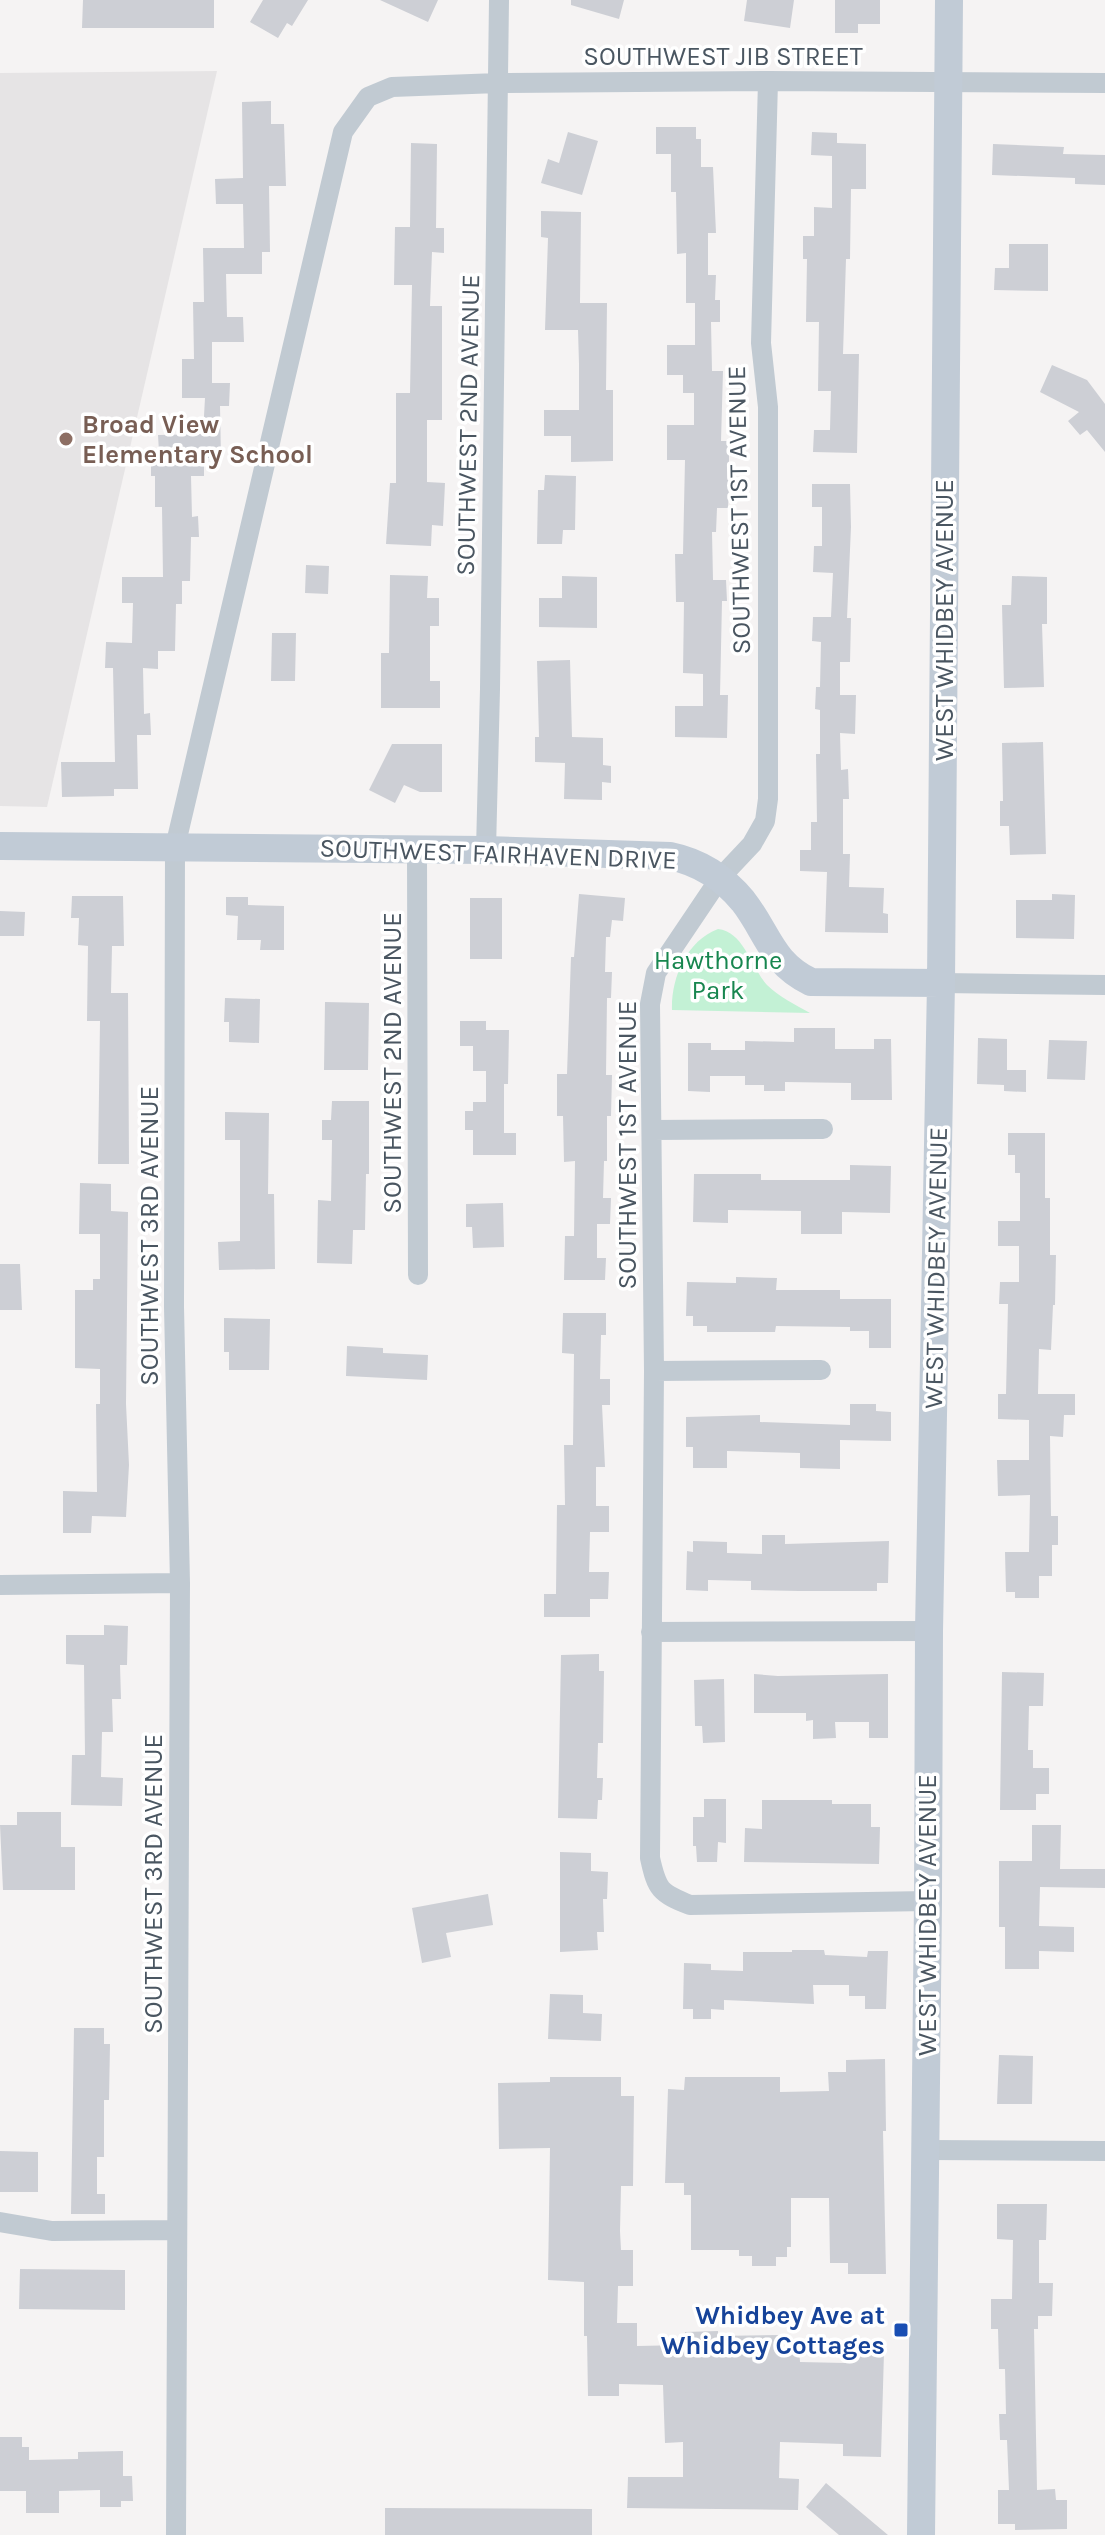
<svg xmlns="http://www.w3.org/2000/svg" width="1105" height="2535" font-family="Karla,sans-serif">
<rect width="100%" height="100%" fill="#f5f3f3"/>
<!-- education -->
<path fill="#e6e4e5" d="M217 71 47 807 0 806V73Z"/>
<!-- green -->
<path fill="#c3f1d5" d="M718 929C744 932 751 967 767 985 779 997 796 1005 810 1013L672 1010C671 979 686 941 718 929Z"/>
<!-- building -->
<path fill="#cdcfd5" d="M83 0H214V28H82Z
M263 0H308L292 26 287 23 278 38 250 22Z
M380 0H438L428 22Z
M571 0H624L619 19 571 5Z
M747 0H794L790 28 744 21Z
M835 0H880V24H858V33H835Z
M271 101V124H284L286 186H269L270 252H262V274H226L227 317H243L244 342H212V383H230L229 406H220L221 458H204V476H191L192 517 198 516 199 537H191L190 581H182V604H176L175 651H158V669L143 668 144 714 150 713 151 735H137L138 789H114V796L62 797 61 762H115L113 668H105L106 642 132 643 133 603H122V577H163L162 507H155V476H151V452H159L158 435 203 434 205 398H182V359H194L193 302H204L203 248H244L243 204H216L215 179 243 178 242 102Z
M656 127H696V139H701V167H713L716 233H708V275H716L715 300H720V322H711L712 371H723L721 441H729V486L728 508H717L716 532H712L713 580H726L727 601H722L720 695H728L727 738 675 737V706H703V674L683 673 684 602H676L675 554H683L685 460H667V425H694V393H683V375H667V345H695V303H686V253L677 254 676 192H671V154H656Z
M568 132 598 141 582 195 541 183 548 159 559 163Z
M812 132 837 133V143L866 144V189H851L850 259H846L843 354H859L857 453 813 452 814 430H830L831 391H818L819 322H806L807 259H803V236H814V207L832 208V156L811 155Z
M411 143 437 144 436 228H444V253L432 252 430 306H442V420H427V482L445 483 443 526 432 525 431 546 386 544 390 483H396V393H410L412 285H394L395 227H410Z
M993 144 1064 147 1063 154 1105 155V185L1075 184V178L992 175Z
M541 211 581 212 580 303H607L606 390H613V461L571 462V436H544V410H579V364L578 330H545L548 238 541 237Z
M1009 244H1048V291L994 290 995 268H1009Z
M1052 365 1087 380 1105 404V452L1087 430 1080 435 1068 421 1079 412 1040 392Z
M545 475 576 476 575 530H563L562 544H537L538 490H544Z
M812 484H850L851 527 847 618H851L850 662H840V695H856L855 734 840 733 841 770 848 769 849 799H843V854H850L849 887 884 888 883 913 888 914V933L825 932 827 872 800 871V850H811V822H817L816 754H820V710L815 709 816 687H820L821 642 812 641 813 617H831L833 573 813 572 814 546H822V507H812Z
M306 565 329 566 328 594 305 593Z
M390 575 428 576 427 598H439V626H430V681H440V708H381V653H389Z
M562 576 597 577V628L539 627V598H562Z
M1012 576 1047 577V624H1042L1044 687 1004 688 1002 605H1011Z
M272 633H296L295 681H271Z
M570 660 572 737 603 738V765L611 766V783L602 782V800L564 799 565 763 535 762V737H539L537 661Z
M1043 742 1046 854 1010 855 1009 826H1000V801H1003L1002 743Z
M392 744H442V792H420L404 785 395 803 369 790Z
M579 894 625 898 623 921 612 920 610 937H606L605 972H612L611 998H607L606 1075H612L611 1116H607V1161H604L603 1198H611L610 1224H597V1258H606L605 1280H564L565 1236H574L575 1161 564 1162 563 1116H557V1074H567L571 957H574Z
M1052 894 1075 895 1074 939 1016 938V900H1052Z
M72 896H123L124 946H112L111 993H128L129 1164H98L100 1021H87L88 946 78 945 79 918H71Z
M226 897H248V905L284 906V950H260L261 940H237L238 916 226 915Z
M470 898H502V959H470Z
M0 911 25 912 24 936H0Z
M225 998 260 999 259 1043 229 1042V1022H224Z
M325 1002 369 1003 368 1070H324Z
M460 1021H486V1030H509L508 1084H504V1133H516V1155H473V1130H465V1111H473V1102H486V1071H473V1046H460Z
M794 1028H835V1049H874V1039H891L892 1100H851V1083L785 1082V1091H764V1085H745V1076H710V1092L688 1091V1043H711V1050H745V1041L794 1042Z
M978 1038 1007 1039V1070H1026V1092L1004 1091V1085L977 1084Z
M1049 1040 1087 1041 1085 1080 1047 1079Z
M332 1101H369V1174H366L365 1230H353L352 1264 317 1263 318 1200 331 1201 332 1140H322V1120H331Z
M225 1112 269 1113 268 1194H274L275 1269 219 1270 218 1242 240 1241V1140H225Z
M1008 1133H1045V1198H1050V1255H1056L1055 1305H1053L1051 1350 1039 1349 1038 1394H1075V1415H1064L1063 1437 1050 1436 1051 1516H1058V1545H1052V1576H1039V1598H1015V1592H1006L1005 1552H1029L1030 1495 998 1496 997 1460H1029V1420L998 1419V1394H1006L1008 1304H999L1000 1282H1019V1246H998V1221H1020V1173H1015V1155H1008Z
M850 1165 891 1166 890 1213 842 1212V1234H801V1211L728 1210V1223L693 1222 694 1174H761V1180H850Z
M80 1183 111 1184V1211L128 1212 126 1404 129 1465 126 1517 92 1516 91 1533H63V1491L97 1492 96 1404H100V1369L75 1368V1290H93V1279H100V1234H79Z
M503 1203 504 1247 473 1248 472 1227H466V1204Z
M0 1264H20L22 1310H0Z
M736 1277 777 1278 776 1290H840V1299H891V1348H869V1331H850V1327L776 1326 775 1332H707V1326H693V1316H686L687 1282 736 1283Z
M563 1313H606V1335H601L600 1379H610V1405H602L605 1467H596V1506H609V1532H590L589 1572H609L608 1599H590V1617H544V1594H556L557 1505H565L564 1445H573L574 1354 562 1353Z
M224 1318 270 1319 269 1370H229V1352H224Z
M347 1346 383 1348V1353L428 1355 427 1380 346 1376Z
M850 1404H876V1411L891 1412V1441L840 1440V1469L800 1468V1453L727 1451V1468H693V1447H686V1417L760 1415V1422L850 1425Z
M762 1535H785V1544L889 1541 888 1583H877V1591H799L751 1590V1581L708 1580V1591L686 1590 687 1551 693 1552V1541L727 1542V1553L762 1554Z
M104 1625 128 1626 127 1665H120L121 1699H112L113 1732H102L101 1777 123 1778 122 1806 71 1805 72 1755H85L84 1665 66 1664V1635H104Z
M599 1654V1671H604L603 1743H598L597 1778H603L602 1800H598L597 1819 558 1818 561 1655Z
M1002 1672 1044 1673 1043 1706H1029L1028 1750H1033V1768H1049V1794H1036V1810H1000Z
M754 1674 778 1676 888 1674V1738H869V1722H835L836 1738 813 1739V1720L806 1721V1713H754Z
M724 1679 725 1742 703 1743 702 1726H695L694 1680Z
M704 1799H726V1843L718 1842 717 1862H697L696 1846H693V1817H704Z
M762 1800H832V1804H871V1827H880L879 1864 744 1862 745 1828 762 1829Z
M17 1812H61V1847H75V1890H3L0 1825H17Z
M1032 1825H1061L1060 1869H1105V1888L1040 1887 1039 1926 1074 1927V1952L1039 1951V1969H1005V1927H999V1861H1032Z
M560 1852 591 1853V1871L608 1872 607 1899H603L604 1932H597L598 1950 560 1952Z
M488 1894 493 1925 446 1933 451 1957 422 1963 412 1908Z
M792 1950H824L825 1955 867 1957 868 1951H888L886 2009H865V1996H849V1985H813L814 2004 724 2000V2010L711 2009V2019H693V2009H683L684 1963 711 1964V1970L743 1971V1952H792Z
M550 1994 583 1995V2013L602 2014 601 2041 548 2039Z
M74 2028H104V2044H110L109 2100H104V2157H97V2194H105V2214H71Z
M999 2055 1033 2056 1032 2104H997Z
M885 2059 886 2131H883L886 2274H848V2263H830L829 2198H791V2247H787V2257H776V2266H752V2256H739V2250H691V2195H684V2183H665L668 2089 684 2090 685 2077H780V2092L829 2091 828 2072H846V2060Z
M550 2077H621V2096H634L633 2186H621L620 2231 621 2250H633V2286H618L617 2323H637V2346L685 2345V2332L718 2331V2336L780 2335 781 2348 799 2347 800 2362 845 2363V2351L884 2352 881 2457 843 2456V2444L780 2442 779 2478 799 2479 798 2510 627 2508 628 2477H683V2442L665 2443 663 2385 619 2384V2396H588L587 2336H584V2282L548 2280 550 2148 499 2149 498 2083 550 2082Z
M0 2151 38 2152V2192H0Z
M997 2204H1047L1046 2240H1039V2283H1053L1052 2316H1038V2329H1034L1037 2490 1055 2489 1056 2500H1067V2529L1015 2530V2524H998V2490H1009L1007 2440H1000L999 2414H1006L1005 2369H999L998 2329H991V2299H1012L1013 2240 997 2239Z
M20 2269 125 2270V2310L19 2309Z
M0 2437H22V2447H29V2460L78 2459V2452L123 2451V2476H132L133 2501H121V2507H100V2490L59 2491V2513H26V2491H0Z
M826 2483 888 2535H839L806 2507Z
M385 2508 592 2509V2535H385Z"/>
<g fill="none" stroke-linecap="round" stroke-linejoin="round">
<!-- street -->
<path stroke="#c1cad2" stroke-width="20" d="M768 81 761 343 768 407V799L765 821 752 844 720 878 656 973 650 1004 654 1371 650 1858C657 1890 660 1893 690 1905L928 1901
M417 850 418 1275
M486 850 490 689 499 0
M941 983 1105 985
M652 1130 823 1129
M654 1371 821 1370
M0 1585 180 1583
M651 1632 929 1631
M926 2150 1105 2151
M0 2222 52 2231 177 2230
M176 2535 180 1583 174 1307 175 847 343 132 368 97 392 87 498 83 768 81 1105 83"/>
<!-- secondary -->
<path stroke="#c1cbd6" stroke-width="28" d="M0 846 486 850 670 856C699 862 724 878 743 901 768 933 771 963 811 982L941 983
M921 2535 928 1901 929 1631 941 983 949 0"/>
</g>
<!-- markers -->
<circle fill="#8d6e63" stroke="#fff" stroke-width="3" cx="66" cy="439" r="8"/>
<rect fill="#1a4fb4" stroke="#fff" stroke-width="3" x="893" y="2322" width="16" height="16" rx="4"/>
<g text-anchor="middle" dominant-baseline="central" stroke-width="7" stroke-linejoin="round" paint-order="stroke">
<!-- street labels -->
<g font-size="26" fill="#4a5661" stroke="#fff">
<text x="723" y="56">SOUTHWEST JIB STREET</text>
<text transform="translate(468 425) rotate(-89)">SOUTHWEST 2ND AVENUE</text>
<text transform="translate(739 510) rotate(-91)">SOUTHWEST 1ST AVENUE</text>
<text transform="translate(944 620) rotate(-90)">WEST WHIDBEY AVENUE</text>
<text transform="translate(498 854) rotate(2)">SOUTHWEST FAIRHAVEN DRIVE</text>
<text transform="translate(392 1063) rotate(-90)">SOUTHWEST 2ND AVENUE</text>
<text transform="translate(627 1145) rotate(-90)">SOUTHWEST 1ST AVENUE</text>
<text transform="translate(149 1236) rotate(-90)">SOUTHWEST 3RD AVENUE</text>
<text transform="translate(936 1268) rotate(-89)">WEST WHIDBEY AVENUE</text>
<text transform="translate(153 1884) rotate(-90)">SOUTHWEST 3RD AVENUE</text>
<text transform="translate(927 1915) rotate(-90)">WEST WHIDBEY AVENUE</text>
</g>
<!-- education labels -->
<g font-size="26" font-weight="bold" fill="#785e54" stroke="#fff" text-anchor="start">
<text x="82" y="424">Broad View<tspan x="82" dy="30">Elementary School</tspan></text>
</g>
<!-- park labels -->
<g font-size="26" fill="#17864f" stroke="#fff">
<text x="718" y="960">Hawthorne<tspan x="718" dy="30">Park</tspan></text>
</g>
<!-- transit labels -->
<g font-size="26" font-weight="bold" fill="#164399" stroke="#fff" text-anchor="end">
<text x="885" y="2315">Whidbey Ave at<tspan x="885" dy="30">Whidbey Cottages</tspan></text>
</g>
</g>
</svg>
